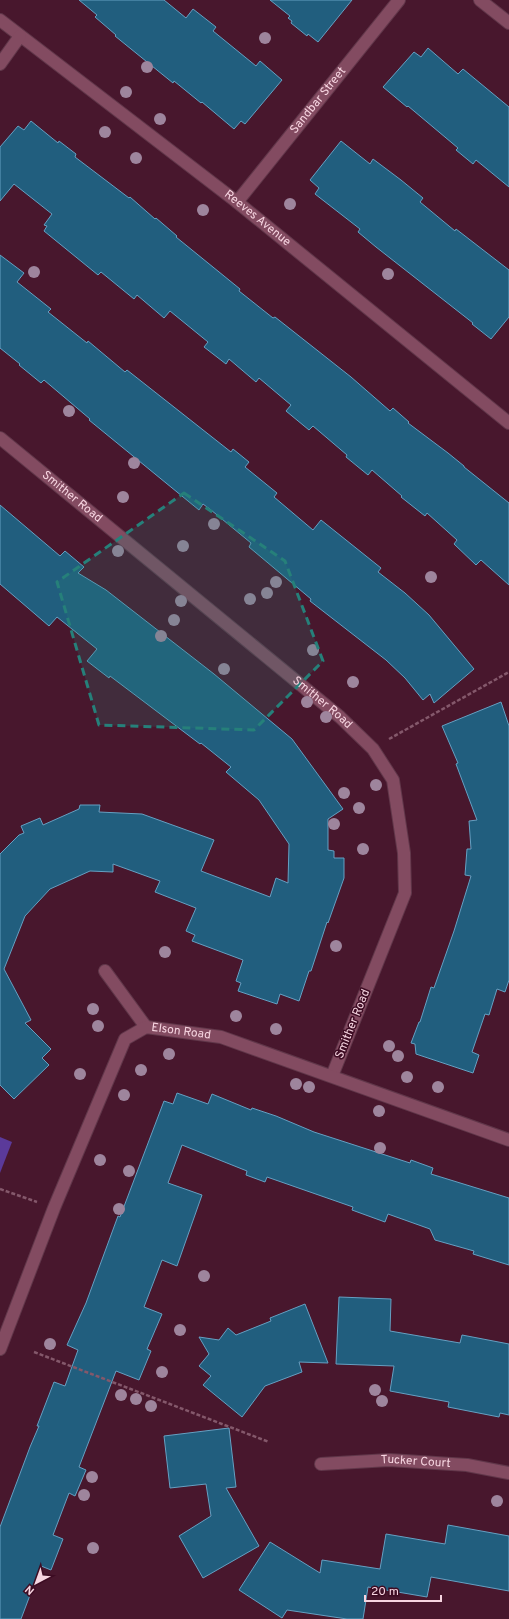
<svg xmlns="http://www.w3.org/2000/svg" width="509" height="1619" font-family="Overpass,sans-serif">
<rect width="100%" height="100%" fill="#48172d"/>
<!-- forest -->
<path fill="#5b3a9a" d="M0 1137 12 1142 0 1173Z"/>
<!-- building -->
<path fill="#215e7e" stroke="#65a0c2" d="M79 0H164L186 18 193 9 216 27 213 31 256 66 260 61 282 80 245 124 241 121 234 129 202 102 201 103 174 81 173 83 115 36 116 35 95 17 97 15Z
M270 0H352L318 42 308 34 307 36 291 23 292 21 288 18 290 16Z
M428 48 458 74 463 69 509 107V187L476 160 473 164 456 150 458 148 408 106 407 107 383 87 414 52 421 57Z
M31 121 58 143 59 141 76 154 75 157 129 198 130 197 155 219 156 218 177 236 176 237 240 289 239 291 273 318 275 317 351 377 390 411 393 408 409 422 408 423 448 453 464 466V467L509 503V585L481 560 476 565 454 544 457 540 427 513 425 516 401 497 402 496 372 470 368 475 346 457 347 455 313 426 309 430 286 411 291 405 259 378 256 382 229 359 226 364 204 347 208 342 170 311 164 318 137 295 134 299 101 272 98 275 44 231 47 226 44 225 52 214 14 184 0 201V147L18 126 24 130Z
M341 141 370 164 373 159 401 180 423 198 420 202 455 231 456 229 509 270V317L491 339 472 324 473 323 376 247 358 232 360 229 315 194 319 188 310 180Z
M0 255 24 273 17 282 51 309 48 312 87 343 88 341 125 372 127 370 231 452 233 449 249 462 245 467 277 493 274 497 313 530 321 520 381 568 378 572 405 593 429 615 474 669 434 703 430 694 423 700 405 678 386 660 310 601 311 599 249 547 251 543 211 510 203 504 199 510 89 420 90 419 44 380 41 383 19 365 20 364 0 348Z
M0 505 60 556 65 551 84 567 78 573 106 590 214 674 292 739 343 809 328 819V850L334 851V858H344V878L328 923 327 922 311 971H309L299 1001 280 994 277 1004 238 991 241 983 236 981 243 960 192 941 195 935 186 931 196 908 155 892 160 881 113 864V872L90 871 50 889 25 916 4 969 31 1020 25 1023 51 1049 42 1058 49 1065 14 1099 0 1085V854L19 835 24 833 21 826 40 818 43 825 79 809 80 805H100L99 812 142 814 214 840 201 871 270 897 276 878 288 883 289 844 259 800 226 772 231 767 201 743 200 744 110 676 109 678 87 661 97 649 57 617 49 626 0 584Z
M501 702 509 726V980L505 992 497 989 489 1015 485 1014 472 1052 479 1055 473 1073 416 1054 415 1044 411 1043 419 1022H420L431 987 434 988 454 931 471 876 465 875 467 849H471L469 821 477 820 456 764 458 763 442 726Z
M177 1093 208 1104 212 1094 251 1110 252 1108 276 1116 314 1132 410 1163 411 1160 433 1168 431 1174 509 1198V1265L473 1254 474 1251 435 1240 430 1229 388 1214 385 1222 352 1210 353 1207 267 1177 265 1182 246 1175 247 1171 182 1145 168 1183 202 1195 177 1266 162 1260 144 1307 162 1314 147 1349 151 1351 139 1380 116 1371 79 1467 86 1470 75 1496 69 1493 53 1535 63 1539 51 1570 41 1566 21 1619H0V1527L30 1447 39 1426H37L54 1382 65 1386 78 1350 67 1345 86 1303 118 1216 120 1217 164 1101 173 1104Z
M339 1297 391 1299 390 1331 460 1343 462 1335 509 1344V1415L500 1413 499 1417 448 1407 449 1402 390 1391 394 1366 336 1364Z
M305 1304 328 1363 299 1362 302 1372 265 1386 242 1417 203 1385 211 1376 199 1366 209 1354 199 1337 219 1340 228 1328 236 1335 271 1321 270 1318Z
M229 1428 236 1487 226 1488 259 1546 203 1578 179 1536 211 1516 206 1484 170 1488 164 1436Z
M448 1525 509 1536V1591L431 1577 427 1597 368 1587 363 1619H347L287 1610 282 1618 239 1590 270 1542 320 1573 322 1560 380 1569 386 1534 445 1544Z"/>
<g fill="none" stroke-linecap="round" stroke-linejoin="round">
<!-- minor casing -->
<g stroke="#61374a" stroke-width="14">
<g id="minor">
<path d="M480 0 509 23"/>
<path id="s1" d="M0 20 237 202 509 423"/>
<path d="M0 64 20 36"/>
<path id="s2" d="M237 202 399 0"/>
<path id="s3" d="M0 438 340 717 373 749 393 780 404 853 405 893 332 1076"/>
<path d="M105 971 146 1027"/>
<path id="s4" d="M0 1349 54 1208 125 1039 146 1027 221 1037 509 1140"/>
<path id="s5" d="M321 1464 389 1460 467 1465 509 1473"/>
</g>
</g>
<!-- path -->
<path stroke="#84586b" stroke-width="2.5" stroke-dasharray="4 2" stroke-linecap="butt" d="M389 739 509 672
M0 1189 37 1202
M34 1352 269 1442"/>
<!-- minor -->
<use href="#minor" stroke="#834b61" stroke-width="12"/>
</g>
<!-- trees -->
<g fill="#9e859d">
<circle cx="265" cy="38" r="6"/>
<circle cx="147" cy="67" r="6"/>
<circle cx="126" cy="92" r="6"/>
<circle cx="160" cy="119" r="6"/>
<circle cx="105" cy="132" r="6"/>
<circle cx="136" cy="158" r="6"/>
<circle cx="290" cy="204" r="6"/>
<circle cx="203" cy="210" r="6"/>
<circle cx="34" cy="272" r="6"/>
<circle cx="388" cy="274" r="6"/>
<circle cx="69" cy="411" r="6"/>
<circle cx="134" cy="463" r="6"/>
<circle cx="123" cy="497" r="6"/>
<circle cx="214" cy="524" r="6"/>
<circle cx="183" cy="546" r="6"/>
<circle cx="118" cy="551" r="6"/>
<circle cx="431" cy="577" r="6"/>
<circle cx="276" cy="582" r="6"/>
<circle cx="267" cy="593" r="6"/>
<circle cx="250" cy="599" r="6"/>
<circle cx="181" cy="601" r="6"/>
<circle cx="174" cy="620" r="6"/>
<circle cx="161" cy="636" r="6"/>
<circle cx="313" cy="650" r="6"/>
<circle cx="224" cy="669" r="6"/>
<circle cx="353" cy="682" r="6"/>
<circle cx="307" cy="702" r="6"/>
<circle cx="326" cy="717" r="6"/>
<circle cx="376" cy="785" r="6"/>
<circle cx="344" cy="793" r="6"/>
<circle cx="359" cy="808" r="6"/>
<circle cx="334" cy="824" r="6"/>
<circle cx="363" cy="849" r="6"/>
<circle cx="336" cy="946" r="6"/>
<circle cx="165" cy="952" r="6"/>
<circle cx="93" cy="1009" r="6"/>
<circle cx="236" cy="1016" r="6"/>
<circle cx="98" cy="1026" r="6"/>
<circle cx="276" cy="1029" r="6"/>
<circle cx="389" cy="1046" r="6"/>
<circle cx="169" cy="1054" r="6"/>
<circle cx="398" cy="1056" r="6"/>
<circle cx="141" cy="1070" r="6"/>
<circle cx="80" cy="1074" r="6"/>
<circle cx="407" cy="1077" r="6"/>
<circle cx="296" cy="1084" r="6"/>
<circle cx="309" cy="1087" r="6"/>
<circle cx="438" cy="1087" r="6"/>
<circle cx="124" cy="1095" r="6"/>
<circle cx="379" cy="1111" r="6"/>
<circle cx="380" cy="1148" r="6"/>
<circle cx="100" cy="1160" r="6"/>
<circle cx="129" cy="1171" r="6"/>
<circle cx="119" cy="1209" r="6"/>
<circle cx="204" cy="1276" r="6"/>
<circle cx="180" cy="1330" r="6"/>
<circle cx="50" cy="1344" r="6"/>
<circle cx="162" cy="1372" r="6"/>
<circle cx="375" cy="1390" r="6"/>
<circle cx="121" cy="1395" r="6"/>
<circle cx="136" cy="1399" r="6"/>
<circle cx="382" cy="1401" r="6"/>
<circle cx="151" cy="1406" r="6"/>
<circle cx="92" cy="1477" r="6"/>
<circle cx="84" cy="1495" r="6"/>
<circle cx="497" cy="1501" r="6"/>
<circle cx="93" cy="1548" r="6"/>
</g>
<!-- marked area -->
<path fill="#26807a" fill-opacity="0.2" stroke="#26807a" stroke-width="3" stroke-dasharray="8 5" stroke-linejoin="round" d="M184 493 285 561 323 661 254 730 99 725 57 582Z"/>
<g text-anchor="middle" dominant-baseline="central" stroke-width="3" stroke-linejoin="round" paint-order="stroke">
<!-- street labels -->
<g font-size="12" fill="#f7d5e1" stroke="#3d0c23">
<text stroke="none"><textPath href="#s2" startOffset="130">Sandbar Street</textPath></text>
<text stroke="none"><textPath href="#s1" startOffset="325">Reeves Avenue</textPath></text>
<text stroke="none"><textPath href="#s3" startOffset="93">Smither Road</textPath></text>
<text stroke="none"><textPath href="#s3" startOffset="417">Smither Road</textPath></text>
<text transform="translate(353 1024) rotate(-68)">Smither Road</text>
<text stroke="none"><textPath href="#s4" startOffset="394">Elson Road</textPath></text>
<text stroke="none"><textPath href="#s5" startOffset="95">Tucker Court</textPath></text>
</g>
</g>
<!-- north arrow -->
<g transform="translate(36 1583) rotate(221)" stroke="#3d0c23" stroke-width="3" paint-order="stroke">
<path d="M0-3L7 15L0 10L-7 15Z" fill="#f7d5e1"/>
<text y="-6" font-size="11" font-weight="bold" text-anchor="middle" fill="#f7d5e1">N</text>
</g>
<!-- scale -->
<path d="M365 1595v6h76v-6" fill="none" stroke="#f7d5e1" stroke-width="2"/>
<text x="371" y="1595" font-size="12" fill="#f7d5e1" stroke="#3d0c23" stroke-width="3" paint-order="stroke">20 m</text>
</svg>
